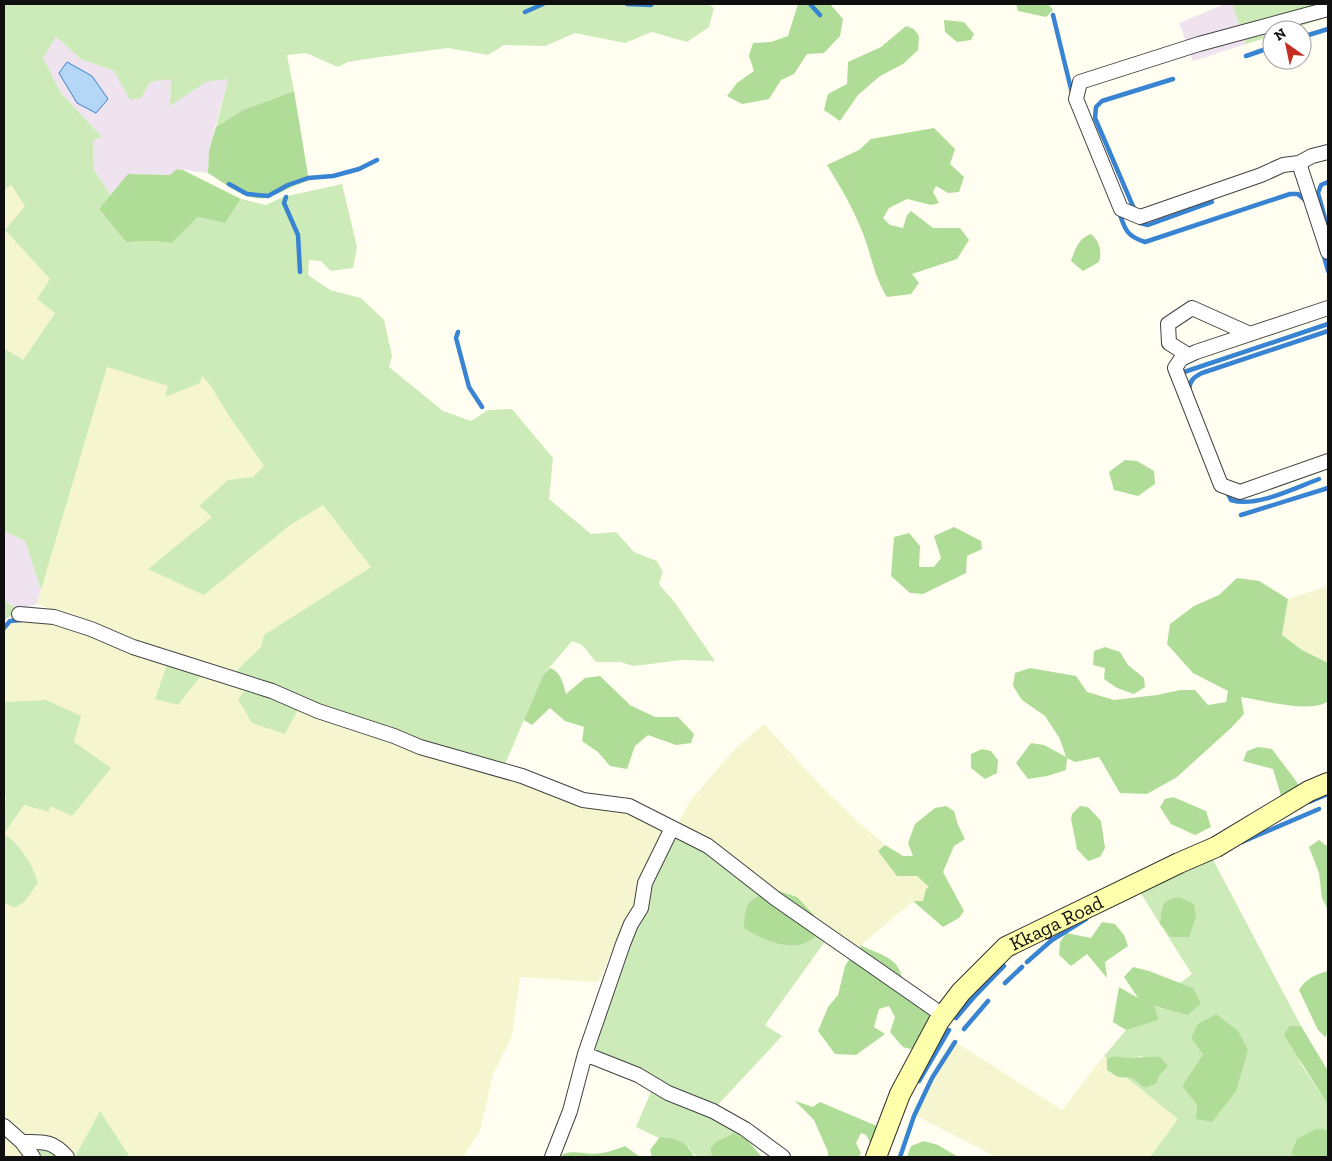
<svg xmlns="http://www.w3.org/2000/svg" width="1332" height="1161" font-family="'Zilla Slab',serif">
<rect width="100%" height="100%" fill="#fffef1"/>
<!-- industrial -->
<path fill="#eee3ee" d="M1225 4H1232L1246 44 1193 61 1179 23Z
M56 37 81 59 114 71 141 98 150 82 171 79 170 105 206 82 228 79 209 150 208 173 177 169 170 175 129 174 111 196 94 170 93 140 102 137 61 93 43 58Z
M4 531 25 541 41 590 37 604 20 610 4 601Z"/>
<!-- farmland -->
<path fill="#f5f6d0" d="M11 185 25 206 5 230 50 279 55 312 23 360 4 348V190Z
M107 366 168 386 166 397 202 375 210 385 229 416 264 466 253 477 228 480 199 506 212 517 149 570 289 526 323 505 371 567 264 635 261 647 232 675 144 646 108 630 37 604Z
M1328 586V663L1302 650 1282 635 1288 599Z
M23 618 59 623 168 662 155 699 178 705 204 672 249 685 252 723 285 734 300 706 629 809 666 831 652 854 635 902 598 982 520 977 512 1036 493 1074 480 1131 463 1157H130L128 1154 74 1157 57 1141 24 1135 4 1122V902L14 907 4 834 24 805 48 812 50 805 57 808 73 742 46 700 4 702V626L8 621 14 619Z
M764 724 820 785 855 819 885 845 878 851 897 875 917 876 930 887 926 889 923 901H913L861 945 864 957 773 892 676 827 691 800 709 779 734 750Z
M952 1040 1062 1110 1104 1056 1107 1058V1070L1118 1077 1127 1078 1178 1119 1150 1157H996L913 1114 936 1066Z
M4 1131 29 1157H4Z"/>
<!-- green -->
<path fill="#cdebb9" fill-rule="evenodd" d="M4 4H708L714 8 709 27 687 42 652 32 625 43 575 33 545 46 504 45 488 55 448 48 380 57 348 62 338 67 306 53 287 55 294 91 243 110 216 127 228 79 206 82 170 106 171 79 150 82 141 98 130 100 114 71 81 59 56 37 43 58 61 93 102 137 93 140 94 170 111 196 99 209 126 242 154 241 172 243 198 217 225 223 241 199 266 205 283 197 342 184 357 247 353 268 331 271 321 261 309 260 308 275 330 290 361 298 384 320 392 356 389 367 443 411 471 421 488 410 512 409 553 458 549 499 591 534 616 532 634 552 657 561 663 572 659 584 675 603 715 661 682 660 634 666 620 662H596L582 645 572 641 543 675 503 769 232 675 261 647 264 635 371 567 323 505 289 526 204 595 148 569 212 517 199 506 228 480 253 477 264 466 229 416 210 385 202 376 200 383 165 397 168 386 107 367 41 590 25 541 4 531V348L23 360 55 313 37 299 50 279 5 230 25 206 11 185 4 190Z
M1232 4H1328V17L1289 30H1272V36L1246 44Z
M4 601 20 610 4 620Z
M168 662 204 672 178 705 155 699Z
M249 685 300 706 285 734 252 723 238 699Z
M46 700 81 716 74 742 111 768 72 816 50 806 49 812 24 805 4 834V802L6 801 4 787V702Z
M4 834C20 844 33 865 38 883L24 902 14 908 4 902Z
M676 838H684L719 861 826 940 765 1025 782 1036 715 1108 588 1052 606 972 628 942 652 882 670 843Z
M1210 854 1301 1026H1289L1301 1064 1328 1105V1132L1325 1129 1291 1154 1296 1157H1150L1178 1119 1127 1078H1132L1145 1088 1156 1084 1142 1056 1126 1059 1116 1056 1107 1058 1104 1056 1126 1030 1159 1020 1153 1006 1164 1009 1193 988 1180 983 1192 974 1163 929 1170 937 1162 905 1160 924 1138 889ZM1203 1054 1196 1119 1197 1105 1182 1086Z
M653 1087 742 1132 747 1140 732 1133 717 1141 710 1148 712 1157C700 1157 695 1159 689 1147L660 1137 659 1138 636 1127Z
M100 1111 128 1154 130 1157H75Z
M45 1146 59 1157H39L33 1147Z"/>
<!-- forest -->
<path fill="#afdd97" d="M798 4H830L843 19 840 36 824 53 807 54 794 74 781 80 769 99 742 104 727 96 737 83 754 71 749 56 753 43 771 42 788 36Z
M1016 4H1048L1053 10 1046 17 1018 11Z
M944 20 964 22 974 34 971 40 957 42 945 32Z
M906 26 914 29 919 36 918 50 903 64 880 76 858 95 840 121 824 110 828 94 847 84 848 62 881 47Z
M294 91 309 181C295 184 285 191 272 196 249 205 228 185 208 173L209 150 216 127 243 110Z
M934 128 955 149 950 164 964 177 959 192 948 193 936 186 933 192 939 203 931 205 907 199 889 208 883 218 890 225 903 228 907 215 911 211 933 228H960L969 240 957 259 912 274 919 283 911 294 887 297C874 277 871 253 862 231 853 208 840 186 827 165L859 150 871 139Z
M177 169 183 170 241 199 225 223 198 217 172 243 154 241 126 242 99 209 128 174 170 175Z
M1091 234C1100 242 1102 251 1099 262L1083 271 1071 261C1075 249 1079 238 1091 234Z
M1125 460 1137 461 1154 471 1155 484 1138 496 1114 490 1109 472Z
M954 527 981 541 982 549 967 556 966 573 923 594 910 593 891 576 894 537 909 533 920 546 919 567H934L941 558 934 536Z
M1237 578 1259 581 1288 599 1282 635 1302 650 1328 663V701C1313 714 1261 700 1241 697L1244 714 1231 728 1177 777 1147 794 1120 793 1099 757 1075 762 1067 758 1066 770 1047 776 1028 779 1016 763 1031 743 1044 745 1066 757 1060 739 1045 716 1022 700 1013 686 1015 673 1030 668 1076 676 1087 692 1114 700 1157 695 1180 690H1195L1208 705 1226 702 1228 691 1193 673 1167 644 1170 624 1194 606 1219 595Z
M1105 647 1120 652 1128 665 1144 678 1145 687 1134 694 1117 688 1104 679 1105 668 1093 665 1094 651Z
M550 668C561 672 563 683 566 694L585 678 600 676 630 705 655 717H678L694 734 691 743 676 745 648 735 635 746 627 769 610 766 598 752 582 741 584 727 565 721 550 708 532 725 524 720 543 675Z
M1258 747 1272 749 1296 781 1307 800 1282 799 1273 769 1243 761 1247 751Z
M982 749 991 751 998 760 997 773 985 779 971 768V754Z
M1173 797 1206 811 1211 827 1195 835 1171 824 1160 807 1165 799Z
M946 806 954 811 958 825 965 839 954 846 943 872 964 911 959 918 943 927 913 901H923L926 889 929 887 917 876H897L878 851 885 845 903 856H913L908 843 915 824 935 808Z
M1080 806 1088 807 1101 821 1105 848 1100 857 1088 861 1077 849 1071 819 1072 814Z
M1319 840 1328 847V910L1322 898 1319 873 1309 847Z
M779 891 797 897 814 915 815 936C796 956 763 940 744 928 745 898 750 898 779 891Z
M1179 897 1194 904 1196 916 1189 937H1170L1160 924C1162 906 1160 901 1179 897Z
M1102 922 1115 924 1124 935 1128 946 1105 962 1107 978 1087 954 1071 966 1059 955 1060 942 1066 933 1091 938Z
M860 945C890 959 903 958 904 995L927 1012 934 1024 918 1051 903 1047 890 1032 895 1017 889 1006 879 1009 874 1027 885 1034 856 1055 835 1054 818 1031 828 1007 838 995 845 966 849 960 864 957Z
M1133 967 1149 971 1193 988 1201 1003 1188 1015 1154 1006 1159 1020 1126 1030 1113 1022 1119 987 1138 998 1124 977Z
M1328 971V1033L1325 1037 1318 1030 1299 990C1305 979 1316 974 1328 971Z
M1216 1014 1238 1031 1248 1050 1236 1091 1212 1122 1196 1119 1197 1105 1182 1086 1203 1054 1191 1038 1198 1024Z
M1289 1026H1301L1328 1071V1105L1284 1035Z
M1116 1056C1130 1060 1145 1056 1160 1057L1168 1066 1159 1076 1156 1084 1145 1088 1132 1078 1118 1077 1107 1070V1058Z
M795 1101 813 1107 820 1102 884 1129 871 1144 866 1135 861 1133 856 1143 861 1153 859 1157H828V1152L814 1120Z
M1316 1129H1325L1328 1132V1157H1296L1291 1154 1297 1139Z
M733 1133 747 1140 762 1157H712L710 1148 717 1141Z
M660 1137C678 1139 686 1140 694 1157H652L650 1150Z
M924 1141 938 1145 958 1157H907L911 1146Z
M625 1146 640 1157H561L563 1154C576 1149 588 1156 602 1153 609 1152 617 1149 625 1146Z"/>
<!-- water -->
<path fill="#b4d7f8" stroke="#3883d2" d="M67 62 92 76 108 99 96 113 77 103 59 73Z"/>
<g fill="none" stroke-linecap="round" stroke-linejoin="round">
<!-- stream -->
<path stroke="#3883d2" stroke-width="4.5" d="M627 4 651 5 652 4
M810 4 820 15
M525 12 543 4
M1053 15 1072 93
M1302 37 1328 29
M1246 56 1272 47
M1328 182 1321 185 1318 193 1328 229
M229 184 247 194 268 196 288 185 308 178 333 176 359 169 377 160
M286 197 284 203 298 235 300 272
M1135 211 1095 118 1096 107 1102 101 1173 79
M1119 212C1125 229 1126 236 1145 242L1290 194H1298L1306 201
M1139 220 1140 223 1148 225 1212 202
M1323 253 1328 271
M458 332 456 338 469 387 482 407
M1180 375 1184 372 1328 324
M1189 389C1190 380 1194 377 1202 373L1328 331
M1226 490 1231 500C1256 508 1295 488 1319 479
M1241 515 1328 488
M4 628 10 621 22 620
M1309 802 1328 794
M1242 842 1319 809
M1027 962 1052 940 1086 919
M1005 983 1022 967
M956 1018 974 997 1004 966
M964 1029 988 1001
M919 1081 949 1030
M900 1157 914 1116 932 1078 955 1042"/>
<!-- street casing -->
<g stroke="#424242" stroke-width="16">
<path id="street" d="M1328 152 1312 156 1299 163 1328 252
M1299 163 1283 165 1261 175 1140 217 1121 209 1076 99 1080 82 1199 44 1328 9
M1328 308 1196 352 1181 359 1175 368 1221 485 1240 492 1328 461
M1188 355 1169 343 1168 324 1192 308 1250 334
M19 614 54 617 91 629 133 647 272 691 318 711 394 736 420 747 522 776 583 800 629 806 708 846 776 899 937 1011 945 1013
M585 1054 638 1075 668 1093 713 1111 745 1129 783 1157
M4 1126 22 1142 33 1157
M22 1142C43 1142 52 1140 67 1157
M552 1157 570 1111 585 1054 623 944 631 924 641 908 645 883 672 828"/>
</g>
<!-- secondary casing -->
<g stroke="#313131" stroke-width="22">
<g id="secondary">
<path id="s1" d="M876 1157 900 1094 939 1021 961 992 1006 947 1179 863 1216 847 1309 791 1328 783"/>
</g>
</g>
<!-- street -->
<use href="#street" stroke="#fff" stroke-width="14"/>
<!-- secondary -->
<use href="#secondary" stroke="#ffffac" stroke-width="20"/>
</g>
<g text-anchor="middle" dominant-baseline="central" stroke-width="5" stroke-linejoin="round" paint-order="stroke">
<!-- street labels -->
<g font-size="20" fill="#0f0f0f" stroke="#fff">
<text stroke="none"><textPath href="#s1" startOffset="306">Kkaga Road</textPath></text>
</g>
</g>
<!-- border -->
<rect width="1332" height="1161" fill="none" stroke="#0f0f0f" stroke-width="10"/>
<!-- north arrow -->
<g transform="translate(1287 45) rotate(327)"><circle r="24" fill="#ffffff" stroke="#9f9f9f"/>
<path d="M0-4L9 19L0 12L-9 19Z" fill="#c42d22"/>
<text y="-8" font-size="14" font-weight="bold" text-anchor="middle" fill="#0f0f0f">N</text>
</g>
</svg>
